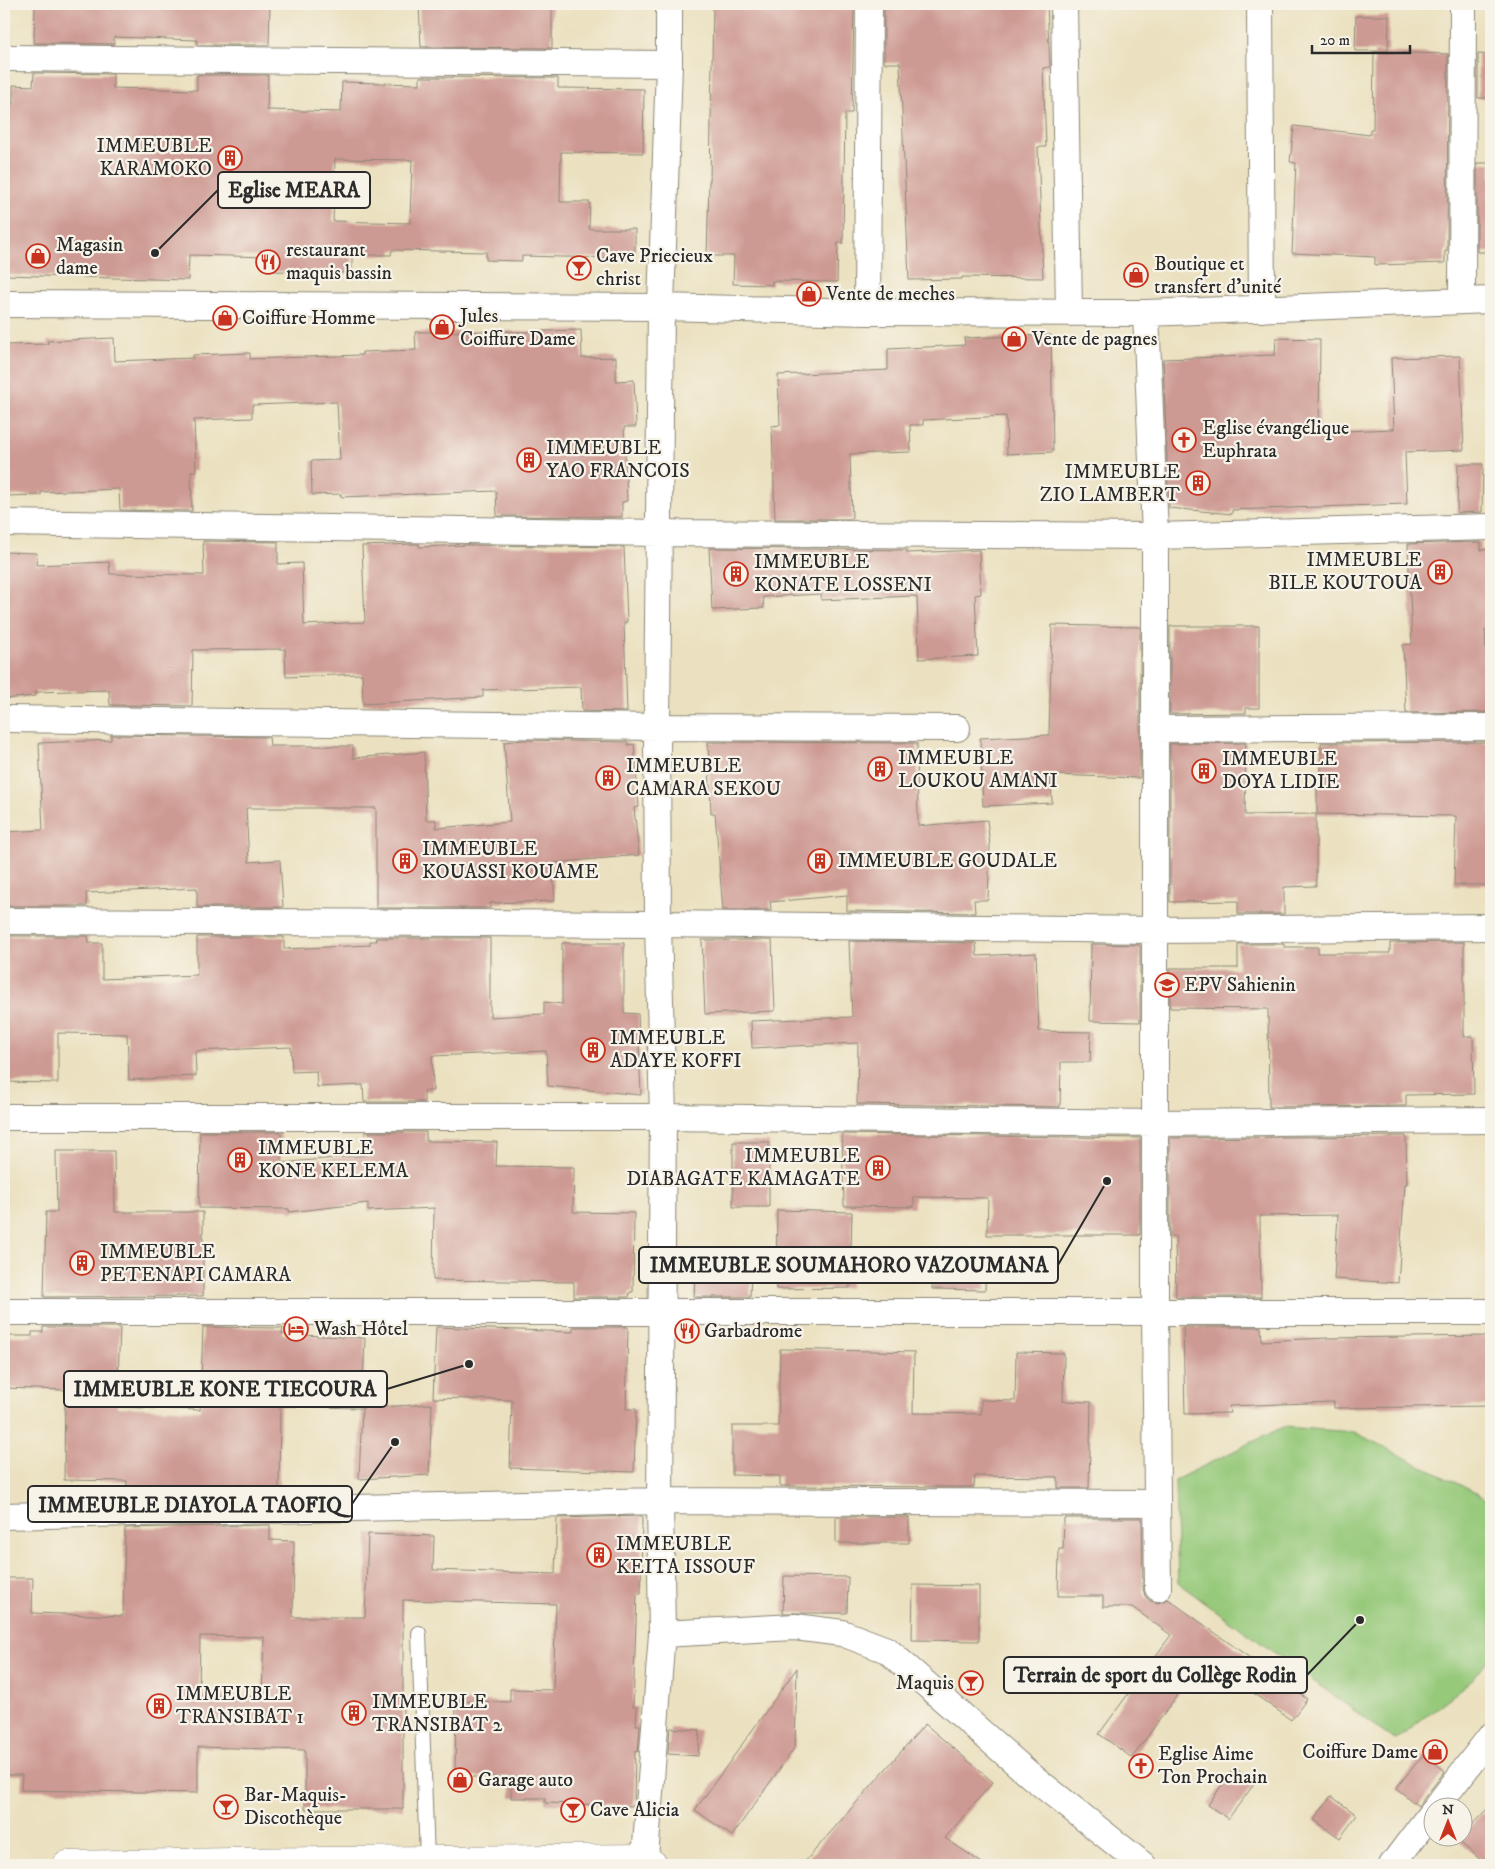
<svg xmlns="http://www.w3.org/2000/svg" width="1495" height="1869" font-family="'IM FELL DW Pica',serif">
<rect width="100%" height="100%" fill="#f7f3e8"/>
<filter id="ink" filterUnits="userSpaceOnUse"><feTurbulence type="fractalNoise" baseFrequency=".02" numOctaves="2"/><feDisplacementMap in="SourceGraphic" scale="10" xChannelSelector="R" yChannelSelector="G"/><feConvolveMatrix kernelMatrix="1 2 1 2 8 2 1 2 1" color-interpolation-filters="sRGB"/></filter>
<filter id="wash" filterUnits="userSpaceOnUse"><feTurbulence type="fractalNoise" baseFrequency=".0096" numOctaves="4" result="noise"/><feDisplacementMap in="SourceGraphic" scale="20" xChannelSelector="R" yChannelSelector="G"/><feGaussianBlur stdDeviation="1.12" result="paint"/><feColorMatrix in="noise" values="0 0 0 0 0 0 0 0 0 0 0 0 0 0 0 0 0 1.4 0 .05"/><feComposite in="paint" operator="in"/></filter>
<g filter="url(#wash)">
<rect width="100%" height="100%" fill="#ebe1c0"/>
<!-- green -->
<path fill="#96c97a" stroke="#607a52" d="M1283 1427 1354 1432 1478 1494 1491 1506V1656L1470 1682 1395 1740 1178 1583 1175 1480Z"/>
<g id="blocks">
<!-- building -->
<path fill="#cd9a93" fill-rule="evenodd" d="M35 4H270L269 45H197V40L114 37V44L34 43Z
M419 4H552V48L421 47Z
M713 4H854L852 113H845L843 243H838L837 282 772 281V285L733 284 734 256H707L709 181H710Z
M884 4H1047L1050 67 1043 68 1046 147H1038L1043 278 962 277V279L909 280 900 63H884Z
M1356 16H1389L1388 51H1355Z
M1374 52 1448 54 1447 251H1445V263L1375 265V257L1292 253 1296 163 1290 162 1294 126 1370 135V129H1373Z
M1478 54 1491 55V98H1478Z
M34 73 113 74V88L197 90V75H268L267 110 341 112 342 82 420 84V77L558 78V88L644 89 643 153 561 152 560 202H590L589 229H635V260H605V258L522 256V261L486 260V252L392 250 391 255H352V273L271 271V257L190 255 189 256 188 280 4 275V104H13V85L33 86ZM335 159 412 160 410 223 333 221Z
M1477 163H1491V252H1477Z
M581 330 582 358 616 357V381L634 380 636 427H624L627 501 622 502V517L497 516 496 491 341 497V494L312 495 311 461 340 460 337 402 252 405V418L194 420 196 471H191L192 511 120 510 119 489 41 492V495L4 496V345L48 344 47 341 114 338 115 361 193 358V355L250 353V359L362 355V352L416 350 415 332 513 331V332Z
M1051 335 1053 452 1007 454 1006 416 923 420V425H910L911 452 850 454 852 519H775L772 426 780 425 778 375 888 370V349L965 345 964 338Z
M1276 338 1320 339 1319 432 1394 429 1391 358 1460 356 1464 450 1405 452 1407 504 1232 510V514L1169 508 1163 359 1275 355Z
M1458 464H1483L1482 512 1457 513Z
M203 541 278 542V564L302 563 304 625 365 622 362 546 413 544H419V547L468 545 624 547 627 622 624 623 627 712 582 711 581 687 483 690V697L363 704 362 674 286 677 285 649 193 650 192 706 110 705 109 690 35 692 36 696 4 699V552L37 553 36 565 109 562 110 574 204 575Z
M1481 542V550L1491 549V630H1485L1489 712 1406 713 1403 645 1412 644 1408 544Z
M709 548 907 550V553L979 550 981 594 975 595 978 656 919 659 917 597 913 596 821 600V594L763 597 764 608 712 610Z
M1052 625 1140 627V778L1051 775 1052 803 983 806 980 738 1049 735Z
M1170 626H1259V708H1246V713L1170 714Z
M111 735 269 737 270 746H353V758L424 752 426 820H436V828L510 822 504 742 524 740 628 742V745L634 744 639 807 634 808 639 855 552 863 555 901 490 903V908H376V808H246L249 862 280 860 283 907H197V888L86 893 87 906H4V832L43 830 39 743 111 740Z
M708 742 917 743 918 826 987 820 990 846 988 900H974L975 913 847 911V895L770 902 771 910H723L715 813H711Z
M1491 742V885H1454L1456 816 1317 814V785H1321V743Z
M1246 743 1245 815 1316 814V886L1284 887V914H1238V901L1170 902V744Z
M4 936H88L89 943H102V979L197 975V937H284V949L370 945V941H377L376 938H490V1017L544 1014V1002L562 1004V943H624V1013L638 1014 641 1095 548 1086 546 1051 432 1056 433 1091H424V1102H364L363 1085 317 1087 316 1071 292 1072 291 1047 195 1051 196 1076 129 1080 127 1034 58 1033V1083L4 1082Z
M702 940H772L775 1011 705 1014Z
M849 941 976 943 977 956 1036 953 1039 1031 1091 1032 1090 1062H1061L1060 1107 857 1104 858 1043 752 1048 751 1021 852 1017Z
M1464 942V1037L1473 1036 1474 1094 1406 1095V1106L1269 1107 1268 1009 1170 1008V968H1238V944H1284V947H1318V953H1390V943Z
M1091 944 1140 945V1022L1090 1021Z
M200 1132H281V1163L366 1155 365 1132H426V1141L497 1142 496 1166 574 1167 573 1212 634 1213 633 1292H630L629 1297H574V1282L433 1280 434 1208 368 1211V1203L289 1212V1209L199 1208Z
M842 1134 1140 1138V1235H987L988 1198 914 1197V1207L844 1206Z
M1406 1136 1407 1184H1405L1398 1283 1334 1279 1338 1215 1260 1216 1261 1297H1176L1175 1236H1170V1138Z
M733 1142H769V1207H733Z
M56 1151H114L115 1212H203V1296L44 1297 46 1212H57Z
M777 1210 852 1212 850 1288 776 1289Z
M932 1262H986L985 1290 932 1289Z
M695 1272 751 1273 750 1297H694Z
M43 1327H120L117 1407 200 1410 203 1327 283 1328 282 1334 365 1338 362 1408 432 1404 429 1475 359 1479 362 1408 280 1406 279 1489H271V1495L126 1498 127 1481 64 1480 65 1390 4 1388V1336H32V1332H43Z
M436 1327 573 1332V1327H628L626 1409H636L634 1472 510 1468 512 1400 433 1398Z
M1183 1327H1261L1262 1341 1327 1338 1491 1336V1406L1334 1408V1402L1229 1406 1230 1413 1185 1414Z
M780 1349 914 1352 913 1413 981 1414V1400L1015 1401 1016 1352 1064 1353 1063 1401 1091 1402 1089 1488H1058V1477L975 1476 974 1487 780 1486V1476L732 1475V1426H778Z
M642 1516 641 1594H637L633 1707H637L636 1725H640L638 1752 635 1751 634 1806 545 1803V1798H511V1777H455L456 1701 510 1702V1689L553 1690 556 1604 403 1600V1809H305V1750L198 1747V1793L21 1790 22 1775H4V1578H33L32 1613 123 1616 125 1528 270 1525V1540L294 1541 293 1617H365L368 1534 434 1536 433 1570 555 1574 557 1518ZM200 1636 264 1637 262 1697 199 1695Z
M836 1517H909V1543H836Z
M1064 1518H1142L1143 1588 1145 1596 1150 1601 1158 1603 1168 1599 1307 1699 1291 1720 1204 1658 1132 1758 1099 1734 1171 1635 1132 1607H1103V1596H1058L1059 1549H1063Z
M784 1576 848 1577 847 1613H783Z
M913 1585 979 1586V1641L912 1640Z
M797 1668 795 1747 732 1836 695 1810Z
M925 1724 993 1782 945 1838 985 1865H802Z
M670 1728 700 1730 698 1756 668 1754Z
M1424 1754 1445 1771 1418 1806 1396 1788Z
M1234 1768 1255 1783 1228 1819 1208 1805Z
M1331 1796 1357 1815 1340 1838 1314 1820Z
M1491 1805V1865H1487L1457 1840Z"/>
</g>
</g>
<g filter="url(#ink)">
<use href="#blocks" fill-opacity="0" stroke="#8b8676" stroke-width="1"/>
<g fill="none" stroke-linecap="round" stroke-linejoin="round">
<!-- service casing -->
<g stroke="#8b8676" stroke-width="16">
<path id="service" d="M419 1633 427 1860"/>
</g>
<!-- minor casing -->
<g stroke="#8b8676" stroke-width="28">
<path id="minor" d="M1064 4 1069 312
M1260 4 1262 309
M4 58 669 64
M1462 301 1463 4
M4 304 661 307 867 312 1146 313 1491 300
M867 312 869 4
M1146 313 1155 536V1312L1158 1588
M4 523 659 533 1155 536 1491 527
M4 719 657 727 957 728
M1155 729 1491 727
M4 921 658 924 1155 930 1491 927
M4 1117H663L1156 1123 1491 1120
M4 1312H1491
M4 1516 660 1501 1157 1503
M662 1634 795 1627 842 1633 887 1650 1030 1775 1143 1865
M1437 1806 1491 1736
M645 1858 662 1634 660 1501 663 1117 658 924 657 727 661 307 669 64V4
M1392 1865 1432 1812"/>
</g>
<!-- tertiary casing -->
<g stroke="#8b8676" stroke-width="29">
<path id="tertiary" d="M67 1865 233 1862 645 1858 654 1865"/>
</g>
<!-- service -->
<use href="#service" stroke="#fff" stroke-width="14"/>
<!-- minor -->
<use href="#minor" stroke="#fff" stroke-width="26"/>
<!-- tertiary -->
<use href="#tertiary" stroke="#fff" stroke-width="28"/>
</g>
</g>
<!-- icons -->
<defs>
<g id="building-ring" transform="scale(1.25)"><circle r="9.5" fill="#f7f3e8" stroke="#c8321e" stroke-width="1.5"/><path d="M-4-6H4V6H1V3H-1V6H-4ZM-2.5-4.3h1.7v1.8h-1.7ZM.8-4.3h1.7v1.8H.8ZM-2.5-1h1.7V.8h-1.7ZM.8-1h1.7V.8H.8Z" fill="#c8321e"/></g>
<g id="shop-ring" transform="scale(1.25)"><circle r="9.5" fill="#f7f3e8" stroke="#c8321e" stroke-width="1.5"/><path d="M-5-2.5h2.3a2.7 3.5 0 0 1 5.4 0H5L5.5 6h-11ZM-1.5-2.5h3a1.5 2.3 0 0 0-3 0Z" fill="#c8321e"/></g>
<g id="restaurant-ring" transform="scale(1.25)"><circle r="9.5" fill="#f7f3e8" stroke="#c8321e" stroke-width="1.5"/><path d="M-5-6h1v4h1v-4h1v4h1v-4h1v5L-1.5 .5V6h-2V.5L-5-1ZM5-6V6H3V1.5H1.5Q1.5-4 5-6Z" fill="#c8321e"/></g>
<g id="bar-ring" transform="scale(1.25)"><circle r="9.5" fill="#f7f3e8" stroke="#c8321e" stroke-width="1.5"/><path d="M-6-5H6L.8 .8V4.5H3.5V6h-7V4.5H-.8V.8Z" fill="#c8321e"/></g>
<g id="church-ring" transform="scale(1.25)"><circle r="9.5" fill="#f7f3e8" stroke="#c8321e" stroke-width="1.5"/><path d="M-1.2-6h2.4v3.5h3.3v2.4h-3.3V6h-2.4V-.1h-3.3v-2.4h3.3Z" fill="#c8321e"/></g>
<g id="school-ring" transform="scale(1.25)"><circle r="9.5" fill="#f7f3e8" stroke="#c8321e" stroke-width="1.5"/><path d="M0-5L7-2L0 1L-7-2ZM-4 1L0 2.5L4 1V4Q0 6-4 4Z" fill="#c8321e"/></g>
<g id="hotel-ring" transform="scale(1.25)"><circle r="9.5" fill="#f7f3e8" stroke="#c8321e" stroke-width="1.5"/><path d="M-6-4.5h1.5V1H6V5H4.5V3h-9V5H-6ZM-4 0a1.8 1.8 0 1 1 3.6 0ZM.5 0V-2.5h3Q6-2.5 6 0Z" fill="#c8321e"/></g>
</defs>
<g fill-rule="evenodd">
<use href="#building-ring" x="230" y="158"/>
<use href="#shop-ring" x="38" y="256"/>
<use href="#restaurant-ring" x="268" y="262"/>
<use href="#bar-ring" x="579" y="268"/>
<use href="#shop-ring" x="1136" y="275"/>
<use href="#shop-ring" x="809" y="294"/>
<use href="#shop-ring" x="225" y="318"/>
<use href="#shop-ring" x="442" y="327"/>
<use href="#shop-ring" x="1014" y="339"/>
<use href="#church-ring" x="1184" y="440"/>
<use href="#building-ring" x="529" y="460"/>
<use href="#building-ring" x="1198" y="483"/>
<use href="#building-ring" x="1440" y="572"/>
<use href="#building-ring" x="736" y="574"/>
<use href="#building-ring" x="880" y="769"/>
<use href="#building-ring" x="1204" y="771"/>
<use href="#building-ring" x="608" y="778"/>
<use href="#building-ring" x="405" y="861"/>
<use href="#building-ring" x="820" y="861"/>
<use href="#school-ring" x="1167" y="985"/>
<use href="#building-ring" x="593" y="1050"/>
<use href="#building-ring" x="240" y="1160"/>
<use href="#building-ring" x="878" y="1168"/>
<use href="#building-ring" x="82" y="1263"/>
<use href="#hotel-ring" x="296" y="1329"/>
<use href="#restaurant-ring" x="687" y="1331"/>
<use href="#building-ring" x="599" y="1555"/>
<use href="#bar-ring" x="971" y="1683"/>
<use href="#building-ring" x="159" y="1706"/>
<use href="#building-ring" x="354" y="1713"/>
<use href="#shop-ring" x="1435" y="1752"/>
<use href="#church-ring" x="1141" y="1766"/>
<use href="#shop-ring" x="460" y="1780"/>
<use href="#bar-ring" x="226" y="1807"/>
<use href="#bar-ring" x="573" y="1810"/>
</g>
<g text-anchor="middle" dominant-baseline="central" stroke-width="4.5" stroke-linejoin="round" paint-order="stroke">
<!-- poi labels -->
<g font-size="20" fill="#2b2b2b" stroke="#f7f3e8" text-anchor="start">
<text x="212" y="146" text-anchor="end">IMMEUBLE<tspan x="212" dy="23">KARAMOKO</tspan></text>
<text x="56" y="245">Magasin<tspan x="56" dy="23">dame</tspan></text>
<text x="286" y="250">restaurant<tspan x="286" dy="23">maquis bassin</tspan></text>
<text x="596" y="256">Cave Priecieux<tspan x="596" dy="23">christ</tspan></text>
<text x="1154" y="264">Boutique et<tspan x="1154" dy="23">transfert d'unité</tspan></text>
<text x="826" y="294">Vente de meches</text>
<text x="460" y="316">Jules<tspan x="460" dy="23">Coiffure Dame</tspan></text>
<text x="242" y="318">Coiffure Homme</text>
<text x="1032" y="339">Vente de pagnes</text>
<text x="1202" y="428">Eglise évangélique<tspan x="1202" dy="23">Euphrata</tspan></text>
<text x="546" y="448">IMMEUBLE<tspan x="546" dy="23">YAO FRANCOIS</tspan></text>
<text x="1180" y="472" text-anchor="end">IMMEUBLE<tspan x="1180" dy="23">ZIO LAMBERT</tspan></text>
<text x="1422" y="560" text-anchor="end">IMMEUBLE<tspan x="1422" dy="23">BILE KOUTOUA</tspan></text>
<text x="754" y="562">IMMEUBLE<tspan x="754" dy="23">KONATE LOSSENI</tspan></text>
<text x="898" y="758">IMMEUBLE<tspan x="898" dy="23">LOUKOU AMANI</tspan></text>
<text x="1222" y="759">IMMEUBLE<tspan x="1222" dy="23">DOYA LIDIE</tspan></text>
<text x="626" y="766">IMMEUBLE<tspan x="626" dy="23">CAMARA SEKOU</tspan></text>
<text x="422" y="849">IMMEUBLE<tspan x="422" dy="23">KOUASSI KOUAME</tspan></text>
<text x="838" y="861">IMMEUBLE GOUDALE</text>
<text x="1184" y="985">EPV Sahienin</text>
<text x="610" y="1038">IMMEUBLE<tspan x="610" dy="23">ADAYE KOFFI</tspan></text>
<text x="258" y="1148">IMMEUBLE<tspan x="258" dy="23">KONE KELEMA</tspan></text>
<text x="860" y="1156" text-anchor="end">IMMEUBLE<tspan x="860" dy="23">DIABAGATE KAMAGATE</tspan></text>
<text x="100" y="1252">IMMEUBLE<tspan x="100" dy="23">PETENAPI CAMARA</tspan></text>
<text x="314" y="1329">Wash Hôtel</text>
<text x="704" y="1331">Garbadrome</text>
<text x="616" y="1544">IMMEUBLE<tspan x="616" dy="23">KEITA ISSOUF</tspan></text>
<text x="954" y="1683" text-anchor="end">Maquis</text>
<text x="176" y="1694">IMMEUBLE<tspan x="176" dy="23">TRANSIBAT 1</tspan></text>
<text x="372" y="1702">IMMEUBLE<tspan x="372" dy="23">TRANSIBAT 2</tspan></text>
<text x="1418" y="1752" text-anchor="end">Coiffure Dame</text>
<text x="1158" y="1754">Eglise Aime<tspan x="1158" dy="23">Ton Prochain</tspan></text>
<text x="478" y="1780">Garage auto</text>
<text x="244" y="1795">Bar-Maquis-<tspan x="244" dy="23">Discothèque</tspan></text>
<text x="590" y="1810">Cave Alicia</text>
</g>
</g>
<!-- callouts -->
<path fill="none" stroke="#2b2b2b" stroke-width="2" d="M155 253L218 190M1107 1181L1058 1265M469 1364L387 1389M395 1442L352 1504M1360 1620L1307 1675"/>
<g fill="#2b2b2b" stroke="#f7f3e8" stroke-width="2">
<circle cx="155" cy="253" r="5"/>
<circle cx="1107" cy="1181" r="5"/>
<circle cx="469" cy="1364" r="5"/>
<circle cx="395" cy="1442" r="5"/>
<circle cx="1360" cy="1620" r="5"/>
</g>
<g fill="#f7f3e8" stroke="#2b2b2b" stroke-width="2">
<rect x="218" y="172" width="152" height="36" rx="5"/>
<rect x="639" y="1247" width="419" height="36" rx="5"/>
<rect x="64" y="1371" width="323" height="36" rx="5"/>
<rect x="28" y="1486" width="324" height="36" rx="5"/>
<rect x="1004" y="1657" width="303" height="36" rx="5"/>
</g>
<g font-size="21" text-anchor="middle" font-weight="bold" fill="#2b2b2b">
<text x="294" y="197">Eglise MEARA</text>
<text x="849" y="1272">IMMEUBLE SOUMAHORO VAZOUMANA</text>
<text x="225" y="1396">IMMEUBLE KONE TIECOURA</text>
<text x="190" y="1512">IMMEUBLE DIAYOLA TAOFIQ</text>
<text x="1155" y="1682">Terrain de sport du Collège Rodin</text>
</g>
<!-- margin -->
<rect width="1495" height="1869" fill="none" stroke="#f7f3e8" stroke-width="20"/>
<!-- north arrow -->
<g transform="translate(1448 1822)"><circle r="24" fill="#f7f3e8" stroke="#a5a39c"/>
<path d="M0-4L9 19L0 12L-9 19Z" fill="#c8321e"/>
<text y="-8" font-size="14" font-weight="bold" text-anchor="middle" fill="#2b2b2b">N</text>
</g>
<!-- scale -->
<path d="M1312 45v8h98v-8" fill="none" stroke="#2b2b2b" stroke-width="2.5"/>
<text x="1320" y="45" font-size="15" fill="#2b2b2b" stroke="#f7f3e8" stroke-width="4" paint-order="stroke">20 m</text>
</svg>
